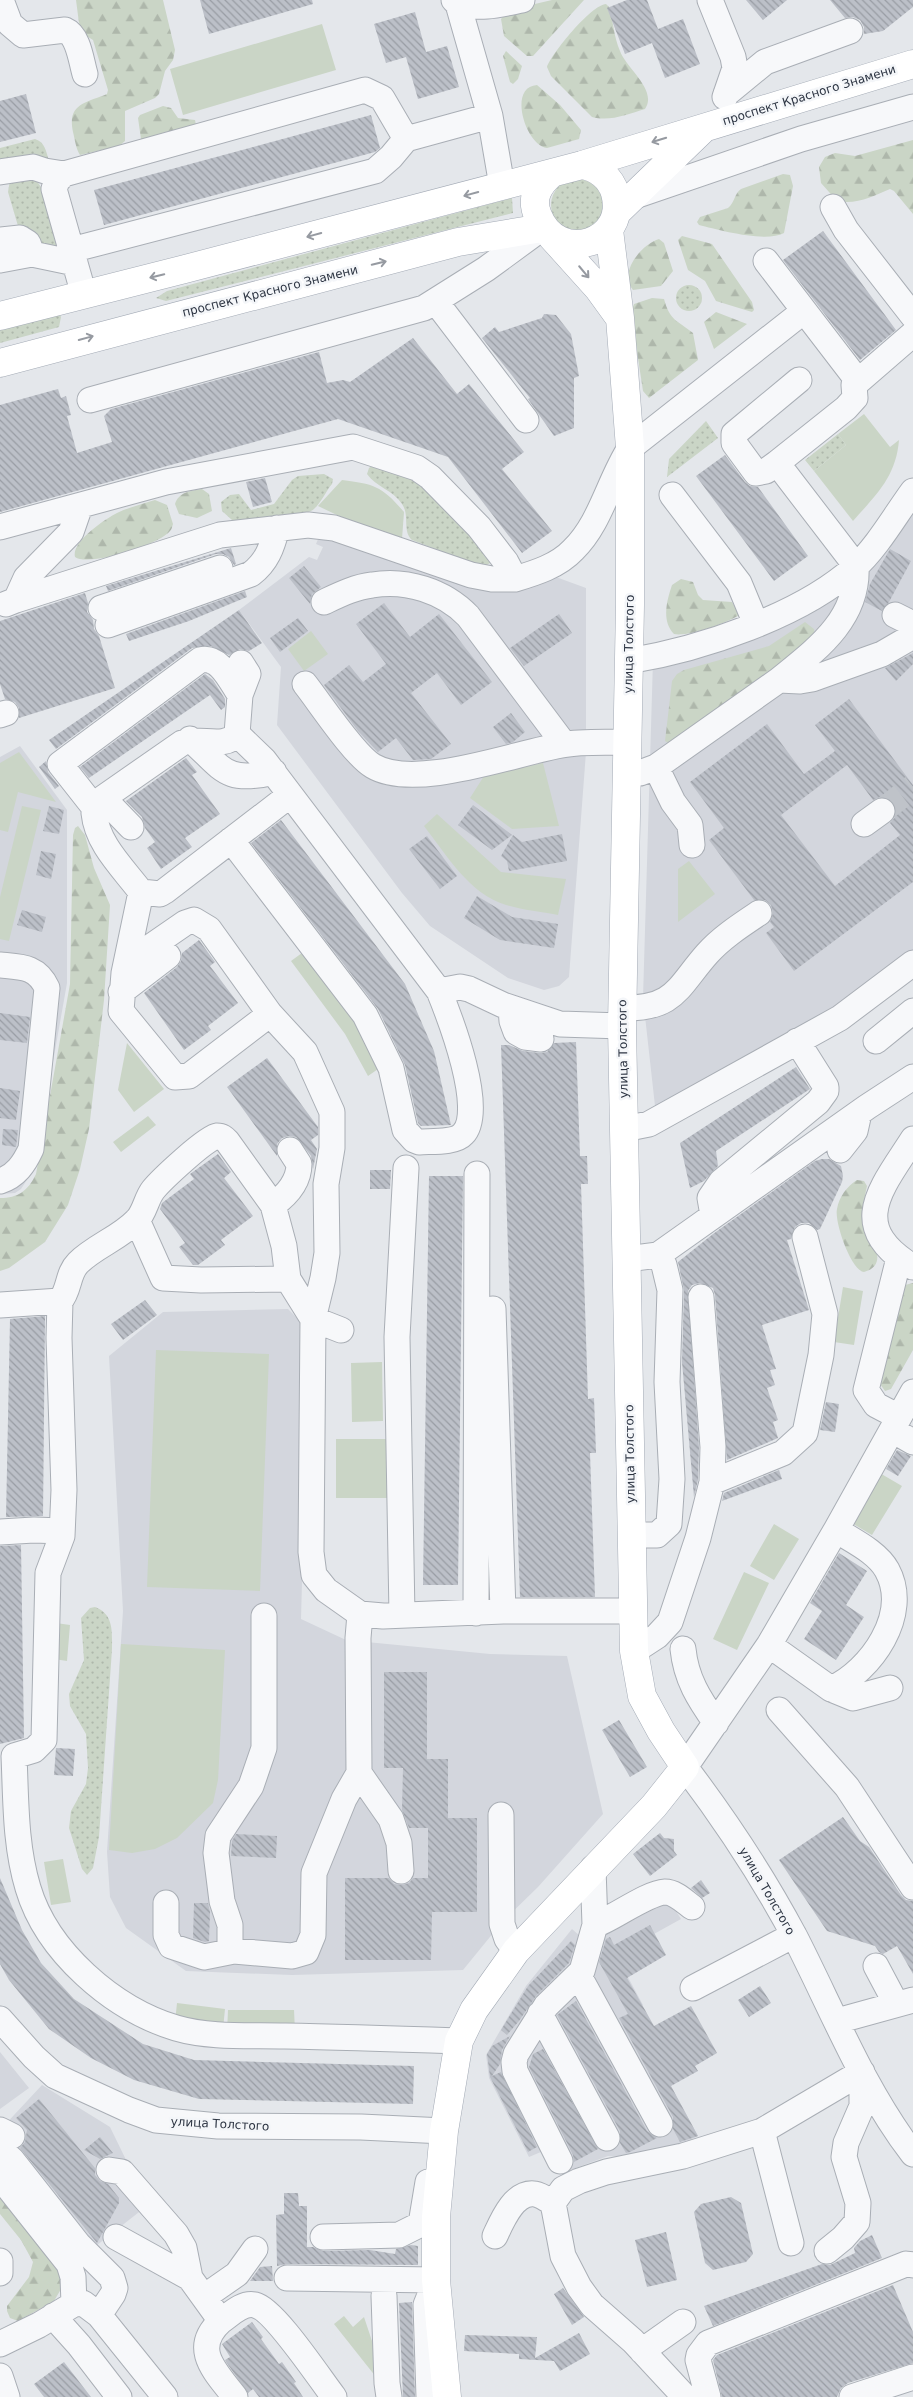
<svg xmlns="http://www.w3.org/2000/svg" width="913" height="2397" font-family="'DejaVu Sans',sans-serif">
<defs>
<pattern id="grass-dots" width="8" height="8" patternUnits="userSpaceOnUse" patternTransform="scale(1.25)"><rect width="8" height="8" fill="#cad5c6"/><path d="M2 2h.1M6 6h.1" fill="none" stroke="#aeb7ab" stroke-width="1.8" stroke-linecap="round"/></pattern>
<pattern id="forest-firs" width="22" height="20" patternUnits="userSpaceOnUse" patternTransform="scale(1.25)"><rect width="22" height="20" fill="#cad5c6"/><path d="M5 1l3.5 6h-7zM16 11l3.5 6h-7z" fill="#aeb7ab"/></pattern>
<pattern id="building-back-hatch" width="6" height="6" patternUnits="userSpaceOnUse" patternTransform="scale(1.25)"><rect width="6" height="6" fill="#bcc0c8"/><path d="M-1 5l2 2M0 0l6 6M5-1l2 2" fill="none" stroke="#999da4"/></pattern>
</defs>
<rect width="100%" height="100%" fill="#e4e7eb"/>
<!-- built -->
<path fill="#d3d6dd" d="M913 495V955L824 1020 656 1115 643 998 653 660 793 611Z
M321 532 437 573 534 569 586 588V752L569 977 559 986 544 990 508 978 430 926 402 893 277 725 281 667 239 610 309 557 317 560 323 547 316 544Z
M20 746 67 810V983L34 1169 21 1189 15 1193 0 1194V757Z
M288 1309 301 1322 304 1509 301 1619 346 1640 490 1654 567 1656 603 1814 538 1887 503 1921 463 1970 292 1975 186 1971 126 1928 110 1897 107 1852 123 1611 109 1356 163 1312Z
M669 1900 681 1919 616 1955 643 2005 631 2013 698 2136 671 2150 625 2157 608 2156 562 2173 548 2149 529 2157 489 2078 486 2055 526 1986 572 1929 589 1944Z
M0 2052 29 2088 0 2109Z
M42 2085 110 2127 148 2205 73 2264 0 2130Z"/>
<!-- grass -->
<path fill="url(#grass-dots)" d="M35 139C45 142 46 151 49 161L0 168V148Z
M551 205a26 26 0 1 1 52 0a26 26 0 1 1-52 0Z
M35 179C48 193 62 231 58 249L42 248 18 226 8 192 10 180Z
M512 198 513 213 166 301 156 298 167 291Z
M676 298a13 13 0 1 1 26 0a13 13 0 1 1-26 0Z
M59 313 61 317 59 327 0 343V326Z
M706 421 718 438 667 477 669 459Z
M838 434 846 445 814 471 805 460Z
M374 464 410 475 449 507 492 562 483 567 412 540C402 531 410 515 402 504 393 490 376 487 367 474L369 468Z
M324 474 333 479 332 484C326 491 321 503 314 509 304 518 247 521 232 520L222 511 221 502 230 495 239 494 251 510 274 504 292 480 298 476Z
M95 1607C114 1614 112 1632 112 1649L99 1837 93 1868 87 1875 82 1869 69 1828 71 1811 86 1784 88 1768 86 1734 70 1706 69 1694 84 1660 81 1618 90 1608Z"/>
<!-- forest -->
<path fill="url(#forest-firs)" d="M76 0H163L175 50 173 60 165 71 159 94 155 98 125 111V141L119 146 80 155C76 149 75 140 73 132 67 104 85 103 107 94L108 90 93 40 85 35 79 23Z
M552 0H584L533 56H527L504 36 501 19 509 10Z
M606 4 610 8C613 22 614 37 620 51 626 68 658 90 645 109 628 114 610 122 592 117L551 76 547 67C552 53 591 5 606 4Z
M506 51 522 66 518 79 513 84 510 82 503 56Z
M537 85 560 105 581 130 579 139 547 148C526 146 507 87 537 85Z
M163 106 171 108 178 118 195 120 196 125 143 140 141 139 138 118 140 115Z
M913 140V214L894 191 890 189C873 196 857 205 837 201L821 183 819 167 825 157 835 153 855 156Z
M783 174 790 175 793 186 784 233C766 243 719 230 699 225L697 222 700 217 728 208C735 202 734 194 741 189Z
M682 236 712 244 752 302 754 310 752 312 716 301 705 281 688 270 678 240Z
M659 239 664 243 673 271 661 286 633 290C618 272 642 244 659 239Z
M652 298 664 299C670 321 677 320 693 333L698 360 649 398 643 391 631 312 634 304Z
M716 312 747 324 714 349 704 322Z
M202 489 209 494 212 511 197 518 179 514 175 504C179 492 190 491 202 489Z
M155 500 167 505 173 524C172 527 172 529 170 531 159 545 89 567 75 557 71 542 105 519 117 513 129 507 143 504 155 500Z
M681 579 693 582 698 595 703 600 732 602 739 615C727 623 688 637 674 634 661 621 667 600 672 585Z
M805 622 814 629 815 636 811 643 671 745 665 741 672 681 677 674 684 670 769 646Z
M78 826 85 835 94 868 110 905 104 1000 89 1129 80 1169 68 1205 45 1242 9 1268 0 1271V1198C18 1198 28 1191 36 1174L70 984 73 835 75 828Z
M857 1180 864 1181 867 1186C865 1196 862 1207 864 1218 866 1235 893 1263 864 1272 851 1271 834 1221 837 1209 839 1197 847 1186 857 1180Z
M913 1283V1350L891 1389 885 1391 880 1384 901 1290 905 1285Z
M0 2182 58 2257 64 2284 54 2301 18 2321 10 2318 7 2311V2306L29 2277 33 2262 21 2240 0 2214Z"/>
<!-- green -->
<path fill="#cad5c6" d="M322 24 336 70 183 115 170 69Z
M864 414 890 447 899 440C896 477 876 495 853 521L814 471 846 445 838 434Z
M342 480C374 484 382 486 404 512L402 539 339 516 318 506Z
M311 631 328 654 304 671 288 649Z
M19 752 56 802 18 792 8 832 0 830V763Z
M543 763 559 826 512 829 470 798 484 776Z
M22 806 41 810 9 941 0 939V897Z
M437 814 501 872 566 879 558 915C541 912 522 910 506 905 469 894 446 854 424 826Z
M689 861 715 894 678 922V869Z
M306 950 357 1019 381 1067 368 1076 345 1034 291 961Z
M127 1043 164 1089 134 1112 118 1090Z
M148 1116 156 1125 121 1152 113 1142Z
M843 1287 863 1291 854 1345 834 1342Z
M156 1350 269 1354 260 1591 147 1587Z
M382 1362 383 1421 352 1422 351 1363Z
M336 1439H391L392 1498H336Z
M878 1472 902 1486 872 1535 850 1522Z
M774 1524 799 1539 774 1580 750 1566Z
M744 1572 769 1583 737 1650 713 1639Z
M56 1623 70 1625 67 1661 54 1659Z
M121 1644 225 1650 218 1780 213 1803 177 1838 155 1849 132 1853 109 1850Z
M63 1859 71 1902 51 1905 44 1862Z
M177 2003 225 2009 223 2029 175 2022Z
M228 2010H294L295 2031 227 2032Z
M344 2316 353 2327 364 2317 379 2362 376 2377 334 2324Z"/>
<!-- building -->
<path fill="url(#building-back-hatch)" fill-rule="evenodd" d="M200 0H312L313 4 209 34Z
M627 0H647L658 29 683 19 700 64 665 78 652 43 625 54 607 8Z
M746 0H787L763 20Z
M830 0H913V7L883 31 864 34V27L860 20 853 17 845 18Z
M415 12 426 52 447 46 459 87 418 99 406 57 386 63 374 24Z
M26 94 36 133 0 142V101Z
M371 115 380 148 375 152 104 225 94 190Z
M823 231 896 330 860 360 783 260Z
M544 314 556 315 571 334 579 376 574 378V428L554 436 528 399 530 398 482 338 495 327 499 332 542 318Z
M413 338 457 394 469 384 524 452 502 469 552 531 522 553 448 457 338 419 0 512V405L58 389 61 398 66 396 71 415 67 416 77 453 112 442 104 416 111 409 319 352 327 383 343 380 350 382Z
M725 455 745 482 750 486 758 487 808 556 774 581 696 476Z
M265 478 272 502 253 507 246 482Z
M231 548 236 564 234 565 229 557 223 554H216L108 591 106 586Z
M890 549 911 561 889 602 882 611 865 602 870 584Z
M304 566 321 587 312 594 310 604 289 578Z
M245 591 247 597 189 621 129 641 126 634Z
M85 593 88 603 87 612 93 620 94 629 99 636 115 688 19 718V708L15 702 5 699 0 684V621Z
M384 603 410 637 439 614 492 682 461 705 437 673 411 693 451 744 431 759 413 760 396 738 378 752 358 731 324 685 349 665 363 682 386 664 356 624Z
M239 610 262 643 249 651 240 649 229 655 211 646 192 648 56 749 49 740Z
M559 614 572 633 524 666 510 648Z
M298 618 308 631 280 652 270 638Z
M913 653V664L896 681 885 668Z
M205 674 213 680 225 699V707L221 710 210 695 89 778 80 767Z
M849 699 913 785V882L794 971 766 933 774 927 770 922 773 913 771 905 765 900H754L709 840 724 828 690 782 767 724 804 774 835 751 815 725ZM847 765 873 800 881 797 893 802 896 810 895 817 890 823 900 835 835 886 781 815Z
M511 713 525 732 513 742 506 744 493 727Z
M186 758 197 772 192 775 220 814 185 838 192 847 161 869 147 848 155 842 145 828 142 817 126 801Z
M46 761 48 772 59 786 55 789 39 767Z
M473 805 512 835 492 850 458 825Z
M49 806 64 810 59 834 43 831Z
M281 820 405 984 434 1051 451 1125 421 1126 418 1123 405 1065 378 1009 251 843Z
M562 834 567 861 509 871 507 861 501 856 513 835 522 842Z
M427 836 457 876 440 889 409 849Z
M41 851 56 854 51 879 36 875Z
M477 896 512 917 558 924 554 948 500 940 464 918Z
M22 910 46 917 42 932 17 925Z
M199 940 215 962 210 966 238 1003 208 1026 211 1030 184 1050 144 993 177 967 181 961 182 953Z
M0 1013 30 1017 27 1043 0 1040Z
M576 1042 580 1156H587L588 1184H581L588 1399 594 1398 596 1453H590L595 1597H520L501 1045H509L523 1051 540 1053 547 1052 554 1043Z
M267 1058 318 1127V1135L311 1140 317 1149 313 1169 311 1156 296 1137 289 1136 282 1138 277 1144V1156L227 1087Z
M796 1067 810 1089 716 1151 718 1166 704 1181 690 1188 680 1143Z
M0 1088 20 1091 16 1120 0 1118Z
M3 1129 18 1130 16 1147 2 1145Z
M218 1154 231 1172 224 1178 253 1216 221 1240 225 1245 198 1265H193L179 1247 185 1243 160 1209 162 1203 194 1179 190 1174Z
M822 1159H829L841 1166 843 1176 842 1182 820 1229 817 1230 809 1223H801L795 1227 791 1239 787 1240 809 1310 762 1325 776 1369 770 1370 775 1385 767 1388 778 1420 773 1422 778 1438 727 1460 715 1295 713 1288 700 1283 692 1285 688 1291 699 1447 698 1480 694 1497 682 1362 684 1290 678 1262 713 1234 815 1161Z
M370 1170H391L390 1189H370Z
M429 1176H463L458 1585H423Z
M145 1300 157 1315 123 1340 111 1324Z
M45 1316 43 1516 6 1517 10 1319Z
M826 1402 839 1404 835 1432 820 1430Z
M897 1450 911 1456 898 1476 886 1469Z
M779 1470 782 1479 722 1501 724 1493Z
M21 1545 24 1738 0 1744V1546Z
M839 1553 867 1571 846 1605 864 1617 836 1660 804 1639 822 1611 810 1603Z
M384 1672H427V1759H448V1818H477V1912H432L431 1960H345V1878H389L394 1884 402 1885 409 1883 413 1878H428V1828H409L402 1810 403 1768H384Z
M619 1720 647 1767 630 1777 602 1730Z
M56 1748 75 1749 73 1776 54 1775Z
M843 1817 860 1841 869 1847 901 1895 906 1900 913 1901V1974L897 1946 883 1954 879 1952 875 1946 827 1931 779 1860Z
M660 1833 664 1838 674 1839V1851L677 1855 650 1876 633 1854Z
M236 1834 277 1836 276 1858 231 1856 232 1841Z
M0 1878 22 1930 41 1963 74 1999 143 2044 194 2060 414 2066 413 2104 199 2099 134 2080 91 2058 49 2029 9 1980 0 1964Z
M701 1880 710 1893 702 1898 691 1888Z
M194 1903H208L210 1912 209 1941 205 1942 193 1938Z
M650 1925 666 1955 627 1978 654 2026 691 2006 717 2053 695 2066 698 2071 671 2086 698 2136 680 2142 673 2129V2117L619 2018 628 2014 599 1962 606 1939 610 1937 614 1945Z
M571 1941 575 1945 569 1963 536 1996 519 2021 507 2035 501 2030 528 1986Z
M760 1986 771 2003 749 2017 738 2000Z
M576 2001 647 2131 657 2138 630 2152 626 2153 620 2143V2131L557 2015Z
M510 2036 502 2050 500 2064 492 2076 501 2072 537 2147 528 2152 490 2077 487 2054 492 2046Z
M543 2049 598 2149 574 2162 573 2155 529 2067 533 2054Z
M39 2099 95 2168V2175L100 2181 108 2184 119 2198V2203L97 2243 20 2148 25 2142 27 2130 16 2118Z
M100 2137 113 2153 100 2159 84 2150Z
M284 2193H298L299 2206H307V2247H313L323 2251 370 2250 395 2254 396 2249 411 2245 418 2246V2265L287 2264 277 2266 276 2215 284 2214Z
M731 2197 741 2203 753 2254 746 2262 713 2270 705 2263 694 2212 701 2204Z
M666 2232 677 2280 647 2287 635 2240Z
M872 2235 882 2258 713 2326 704 2306 822 2264 830 2265 855 2253 854 2248 860 2241Z
M272 2266 273 2281H250L260 2267Z
M893 2285 913 2332V2363L848 2383 841 2388 837 2397H722L713 2360 717 2355Z
M563 2288 584 2317 572 2325 554 2294Z
M412 2302 415 2397H403L399 2303Z
M252 2322 263 2337 261 2339 279 2364 282 2362 296 2382 294 2383 303 2397H259L253 2389 248 2393 226 2362 225 2360 230 2357 222 2344Z
M579 2333 590 2354 560 2371 554 2361 519 2359V2354L464 2351 465 2335 537 2337 535 2358Z
M64 2362 91 2397H44L34 2384Z"/>
<g fill="none" stroke-linecap="round" stroke-linejoin="round">
<!-- minor-tunnel -->
<path stroke="#bfc3c9" stroke-width="25" stroke-dasharray="25 12" stroke-linecap="butt" d="M882 811 913 787"/>
<!-- minor casing -->
<g stroke="#a9aeb5" stroke-width="27">
<path id="minor" d="M1 0 10 24 23 35 65 30C79 36 81 61 85 74
M454 0 458 4 490 116 502 186
M710 0 733 57 735 68 725 97
M458 4C483 9 497 5 522 0
M726 94 765 62 850 31
M0 172 33 167 45 171 64 174
M632 197 801 139 913 107
M833 207 846 230 913 316
M0 240 20 238 28 243 32 254
M71 250 375 171 391 157 406 139
M0 260 32 254 75 263
M766 261 858 381
M84 295 54 189 57 181 64 174 365 90 382 98 406 139 490 116
M436 302 526 420
M913 334 854 385 855 398 846 408 777 463 856 566C859 619 816 650 779 680L800 681 812 679 882 654 913 636
M90 400 424 308 486 269 542 228
M777 463 766 471 756 473 734 443V434L799 380
M672 495 739 583 756 624
M0 527 166 482 353 447 417 468 430 477 479 527 506 562 515 579C535 573 558 566 573 550 601 523 609 480 630 448L804 311
M16 600 220 535 308 525 334 528 471 575 492 579H515
M324 602C339 595 355 587 372 585 406 579 444 591 468 616L564 744
M6 604 16 600 26 578 71 532 80 506
M101 608 220 568
M895 615 913 624
M108 625 251 574C267 562 272 547 277 528
M629 661C701 649 801 616 855 567 876 549 896 514 913 491
M305 684C320 703 354 755 373 766 415 791 515 753 562 745 583 741 606 743 627 742
M240 695 248 674 241 663
M0 715 6 713
M190 739C223 768 224 784 274 772
M656 767 779 680
M640 773 656 767 673 802 690 825 692 845
M103 798 131 827
M97 811 60 764 200 660C220 655 231 682 240 695L237 734
M864 824 882 811
M231 840 365 1015 391 1068 405 1130 414 1140 419 1142C431 1141 455 1143 463 1134 486 1111 450 1018 439 991
M141 892C123 868 97 844 94 813L103 798 182 743C199 736 224 750 237 734L264 760 439 991 460 987 469 989 503 1005 560 1024 622 1026
M127 963 185 923 194 920 209 929 270 1014 305 1052 332 1112V1148L326 1184 327 1253 323 1278 313 1319 341 1330
M0 965C21 967 37 966 47 988L31 1149C24 1164 16 1176 0 1181
M121 992 168 956
M511 1008 512 1021 516 1032 525 1037 541 1039
M622 1008C675 1009 677 988 707 954 721 938 741 925 759 913
M270 1014 189 1076 175 1077 121 1011 124 973 141 892 160 894 165 891 290 795
M876 1041 913 1011
M624 1129 649 1124 840 1018 913 963
M840 1150 855 1131 859 1113
M273 1205C287 1195 299 1182 299 1164L290 1150
M713 1215 710 1198 721 1182 818 1102 826 1091V1087L797 1041
M137 1220 163 1278 201 1280 288 1279
M627 1259 658 1255 867 1107 913 1077
M913 1267C846 1226 881 1189 913 1139
M60 1301 59 1338 64 1490 62 1536 48 1573 44 1740 34 1750 14 1756C16 1800 15 1845 28 1888 47 1952 113 2009 176 2028 210 2038 250 2035 285 2036 343 2037 401 2039 459 2041
M0 1305 60 1301C70 1290 67 1274 78 1263 95 1246 120 1238 137 1220 145 1212 146 1199 153 1190 161 1180 207 1137 217 1136 222 1136 224 1138 227 1141L273 1205 284 1246 288 1279 313 1319 311 1552 314 1575 326 1590 360 1614 383 1616 503 1611H633
M493 1309 503 1611
M913 1392 836 1530 769 1645 685 1767C726 1821 763 1877 795 1937 832 2009 863 2089 913 2154
M899 1417 876 1405 866 1390 899 1258
M892 1430 913 1442
M712 1482 783 1453 805 1433 821 1355 825 1314 805 1237
M0 1532 34 1530 62 1531
M632 1535H657L669 1524 672 1479 667 1382 670 1290 664 1265 658 1255
M476 1613 477 1174
M402 1615 397 1337 406 1168
M264 1616V1748L251 1786 218 1836 216 1853 222 1901 230 1925V1946L234 1951 292 1956 306 1952 313 1935 314 1873 344 1799 359 1773 358 1638 360 1614
M769 1645 831 1689C871 1671 911 1614 887 1570 877 1552 853 1541 836 1530
M683 1649C686 1679 699 1699 716 1723
M634 1651 657 1636 670 1622 698 1538 712 1482 713 1447 701 1297
M831 1689 853 1698 890 1688
M779 1710 847 1787 913 1887
M359 1773 391 1819 399 1843 401 1871
M501 1815 502 1924 507 1939 516 1951
M166 1903V1935L171 1946 204 1957 234 1951
M595 1925C614 1918 647 1893 665 1892 675 1892 684 1901 692 1907
M876 1966 893 1998
M579 1976 660 2124
M693 1988 794 1935
M540 2014 607 2138
M0 2019 34 2057 55 2076 129 2110 156 2120 218 2126 361 2127 444 2131
M837 2021 913 2000
M0 2130 12 2136
M762 2131 791 2243
M0 2149 12 2160 78 2244 112 2278 115 2288 113 2294 99 2315
M560 2161 515 2071 514 2062 516 2054 546 2006 582 1971 595 1925 593 1868
M109 2170 122 2172 176 2234 184 2248 190 2278 221 2321C230 2315 242 2302 255 2305 274 2309 320 2379 334 2397
M0 2177 69 2264 73 2277 74 2304
M495 2236C502 2221 514 2191 535 2194 541 2195 548 2200 553 2203
M116 2237 190 2278
M323 2237 399 2235 421 2224 428 2182
M827 2251 843 2238 857 2222 858 2203 844 2157 846 2143 862 2106V2072
M0 2261V2273
M287 2278 436 2280 426 2305 429 2397
M384 2296 387 2383 389 2397
M204 2297 237 2274 255 2249
M53 2316 79 2345 119 2397
M221 2321C190 2349 216 2372 235 2397
M0 2344 39 2325 74 2304 83 2303 99 2315 165 2397
M642 2351 683 2322
M0 2376 7 2397
M685 2397 633 2341 592 2305 579 2287 563 2256 553 2203 563 2189 579 2181 606 2172 683 2156 762 2131 862 2072
M708 2397 698 2360 699 2355 708 2343 906 2264 913 2265
M852 2397 913 2377"/>
</g>
<!-- major casing -->
<g stroke="#a4abb6" stroke-width="29">
<path id="major" d="M552 173C539 184 530 198 538 216 558 266 629 243 615 193 611 178 597 167 582 165
M616 213 701 131
M552 237 598 288 619 317
M0 316 185 269 582 165 913 64
M0 363 458 242 542 228
M447 2397 436 2280V2217L444 2131 459 2041 474 2010 516 1951 654 1806 685 1767 661 1731 642 1696 634 1651 622 1026 630 605V448L620 318 609 230"/>
</g>
<!-- minor -->
<use href="#minor" stroke="#f7f8fa" stroke-width="25"/>
<!-- major -->
<use href="#major" stroke="#fff" stroke-width="28"/>
</g>
<!-- one-way arrows -->
<defs><path id="oneway-shaft" d="M-6 0H5M1.5-3L5.5 0L1.5 3" fill="none" stroke-width="1.6" stroke-linecap="round" stroke-linejoin="round" transform="scale(1.25)"/></defs>
<g stroke="#969aa1">
<use href="#oneway-shaft" transform="translate(659 140) rotate(163)"/>
<use href="#oneway-shaft" transform="translate(471 194) rotate(165)"/>
<use href="#oneway-shaft" transform="translate(314 235) rotate(165)"/>
<use href="#oneway-shaft" transform="translate(379 263) rotate(-14)"/>
<use href="#oneway-shaft" transform="translate(584 272) rotate(50)"/>
<use href="#oneway-shaft" transform="translate(157 276) rotate(166)"/>
<use href="#oneway-shaft" transform="translate(86 338) rotate(-15)"/>
</g>
<g text-anchor="middle" dominant-baseline="central" stroke-width="5" stroke-linejoin="round" paint-order="stroke">
<!-- street labels -->
<g font-size="12" fill="#2d3543" stroke="#f4f6f9">
<text transform="translate(809 95) rotate(-17)">проспект Красного Знамени</text>
<text transform="translate(270 291) rotate(-14)">проспект Красного Знамени</text>
<text transform="translate(629 644) rotate(-89)">улица Толстого</text>
<text transform="translate(623 1049) rotate(-91)">улица Толстого</text>
<text transform="translate(630 1454) rotate(-91)">улица Толстого</text>
<text transform="translate(767 1891) rotate(60)">улица Толстого</text>
<text transform="translate(220 2124) rotate(3)">улица Толстого</text>
</g>
</g>
</svg>
